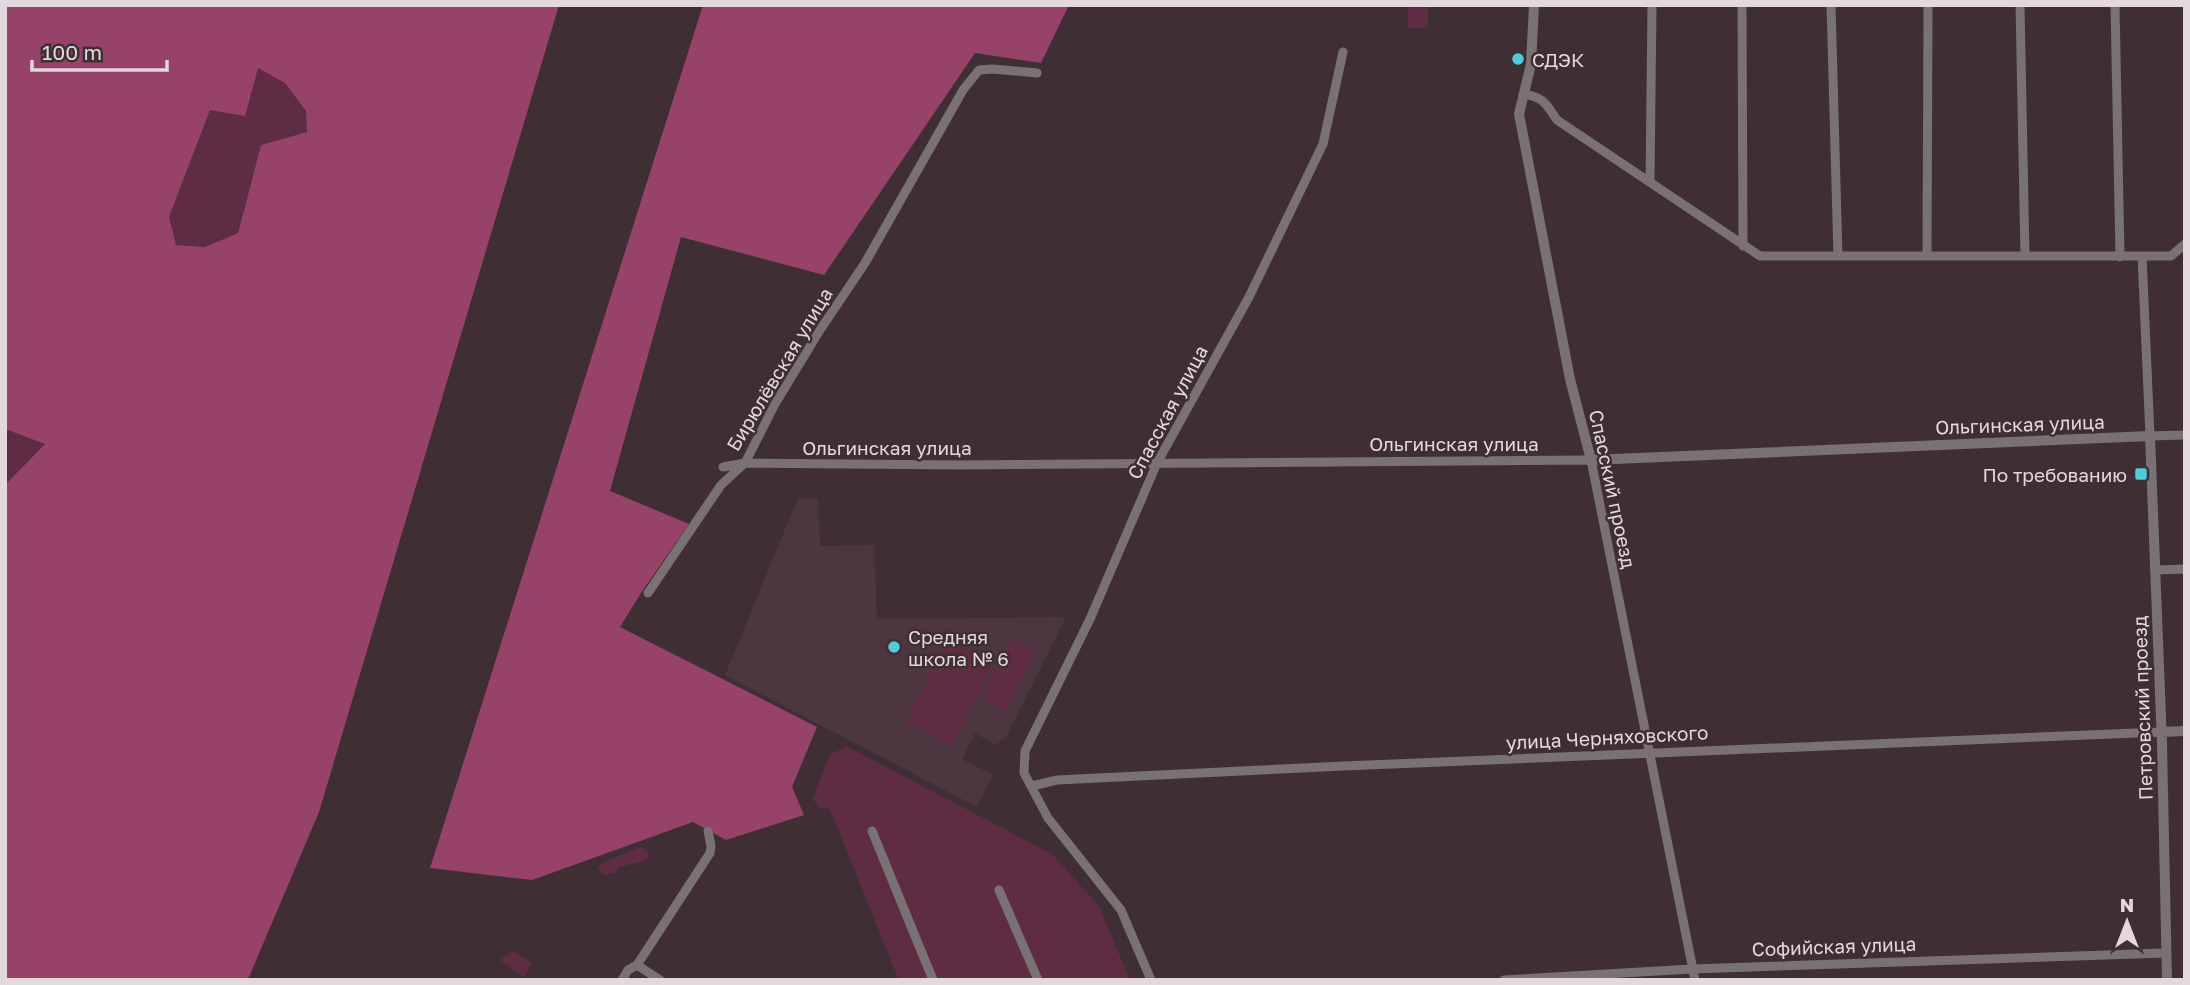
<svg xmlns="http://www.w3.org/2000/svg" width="2190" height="985" font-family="'Golos Text',sans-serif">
<rect width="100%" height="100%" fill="#3f2f35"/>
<!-- built -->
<path fill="#4d363f" d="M798 498 818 499 820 546 874 545 877 619 1066 617 1006 737 995 745 975 733 962 759 993 775 977 807 725 675Z"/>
<!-- green -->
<path fill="#5e2d43" d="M1408 5H1428V28H1408Z
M258 68 285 82 306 112 307 132 261 145 238 233 205 247 176 245 169 217 210 110Z
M5 429 45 444 5 485Z
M1011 638 1036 650 1006 711 982 699Z
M947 640 994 663 952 746 906 723Z
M848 747 1052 854 1099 906 1130 980H899L830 809 819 808 813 799 830 754Z
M640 847 647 849 649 856 647 860 620 867 617 869V872L605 875 600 872 598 868 602 863Z
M513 951 532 963 524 977 499 960Z"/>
<!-- forest -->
<path fill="#974369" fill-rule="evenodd" d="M5 5H559L319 812 249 977 241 980H5V485L45 444 5 429ZM258 68 285 83 306 111 307 132 261 145 238 233 205 247 176 245 169 217 210 110 245 116Z
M703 5H1069L1041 63 975 53 824 275 681 237 610 491 689 524 641 593 620 627 817 727 792 787 804 815 726 840 693 822 532 880 430 868Z"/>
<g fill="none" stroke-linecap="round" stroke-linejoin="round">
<!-- minor -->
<path stroke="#797174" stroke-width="9" d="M1742 5 1743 246
M1831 5 1838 256
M2020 5 2025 256
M2115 5 2120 257
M1523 94C1544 97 1546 104 1557 120L1760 256H2171L2185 244
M1650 182 1652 5
M1927 256 1928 5
M2142 256 2150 436 2185 435
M723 467 745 463 961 465 1591 460 1695 980
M2155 570 2185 569
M648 593 721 485 745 463 775 404 820 330 865 263 963 90 979 70 993 69 1037 73
M1032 786 1057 780 1344 766 2161 732
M872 831 933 980
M999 890 1038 980
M637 965 660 980
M622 980 628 970 637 965 710 853 711 846 708 831
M1151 980 1121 910 1048 818 1024 773 1025 751 1090 619 1157 463 1249 297 1323 144 1343 52
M1504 980 1692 969 2165 953"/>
<!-- tertiary -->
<path stroke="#797174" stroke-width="10" d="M1534 5 1531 64 1519 114 1570 379 1591 460 2150 436 2162 744 2167 980
M2161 732 2185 731"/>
</g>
<!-- markers -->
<g fill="#52cbd7" stroke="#3f2f35" stroke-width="2.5">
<circle cx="1518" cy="59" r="7"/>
<rect x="2134" y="467" width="14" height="14" rx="3.5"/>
<circle cx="894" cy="647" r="7"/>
</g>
<g text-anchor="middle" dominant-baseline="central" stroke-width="5" stroke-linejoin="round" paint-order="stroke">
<!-- poi labels -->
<g font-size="19" fill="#e3d8dc" stroke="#3f2f35" text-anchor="start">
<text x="1532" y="59">СДЭК</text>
<text x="2127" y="474" text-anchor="end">По требованию</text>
<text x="908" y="636">Средняя<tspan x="908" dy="22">школа № 6</tspan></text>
</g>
<!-- street labels -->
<g font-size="19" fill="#e3d8dc" stroke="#3f2f35">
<text transform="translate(779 369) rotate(-59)">Бирюлёвская улица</text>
<text transform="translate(1167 412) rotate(-62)">Спасская улица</text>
<text transform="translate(2020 424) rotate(-2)">Ольгинская улица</text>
<text x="1454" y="443">Ольгинская улица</text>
<text x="887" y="447">Ольгинская улица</text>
<text transform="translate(1613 489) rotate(78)">Спасский проезд</text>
<text transform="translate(2142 708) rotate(-92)">Петровский проезд</text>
<text transform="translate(1607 737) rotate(-3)">улица Черняховского</text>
<text transform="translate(1834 946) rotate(-2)">Софийская улица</text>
</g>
</g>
<!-- border -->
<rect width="2190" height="985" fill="none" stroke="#e3d8dc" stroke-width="14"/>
<!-- north arrow -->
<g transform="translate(2127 922)" stroke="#3f2f35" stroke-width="5" paint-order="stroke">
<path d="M0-5L12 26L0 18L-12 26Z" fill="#e3d8dc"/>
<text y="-10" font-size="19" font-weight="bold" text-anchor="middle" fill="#e3d8dc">N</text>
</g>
<!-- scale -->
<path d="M32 60v10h135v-10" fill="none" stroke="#e3d8dc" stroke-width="3.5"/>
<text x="42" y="60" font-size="21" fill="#e3d8dc" stroke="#3f2f35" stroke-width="5" paint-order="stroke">100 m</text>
</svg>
